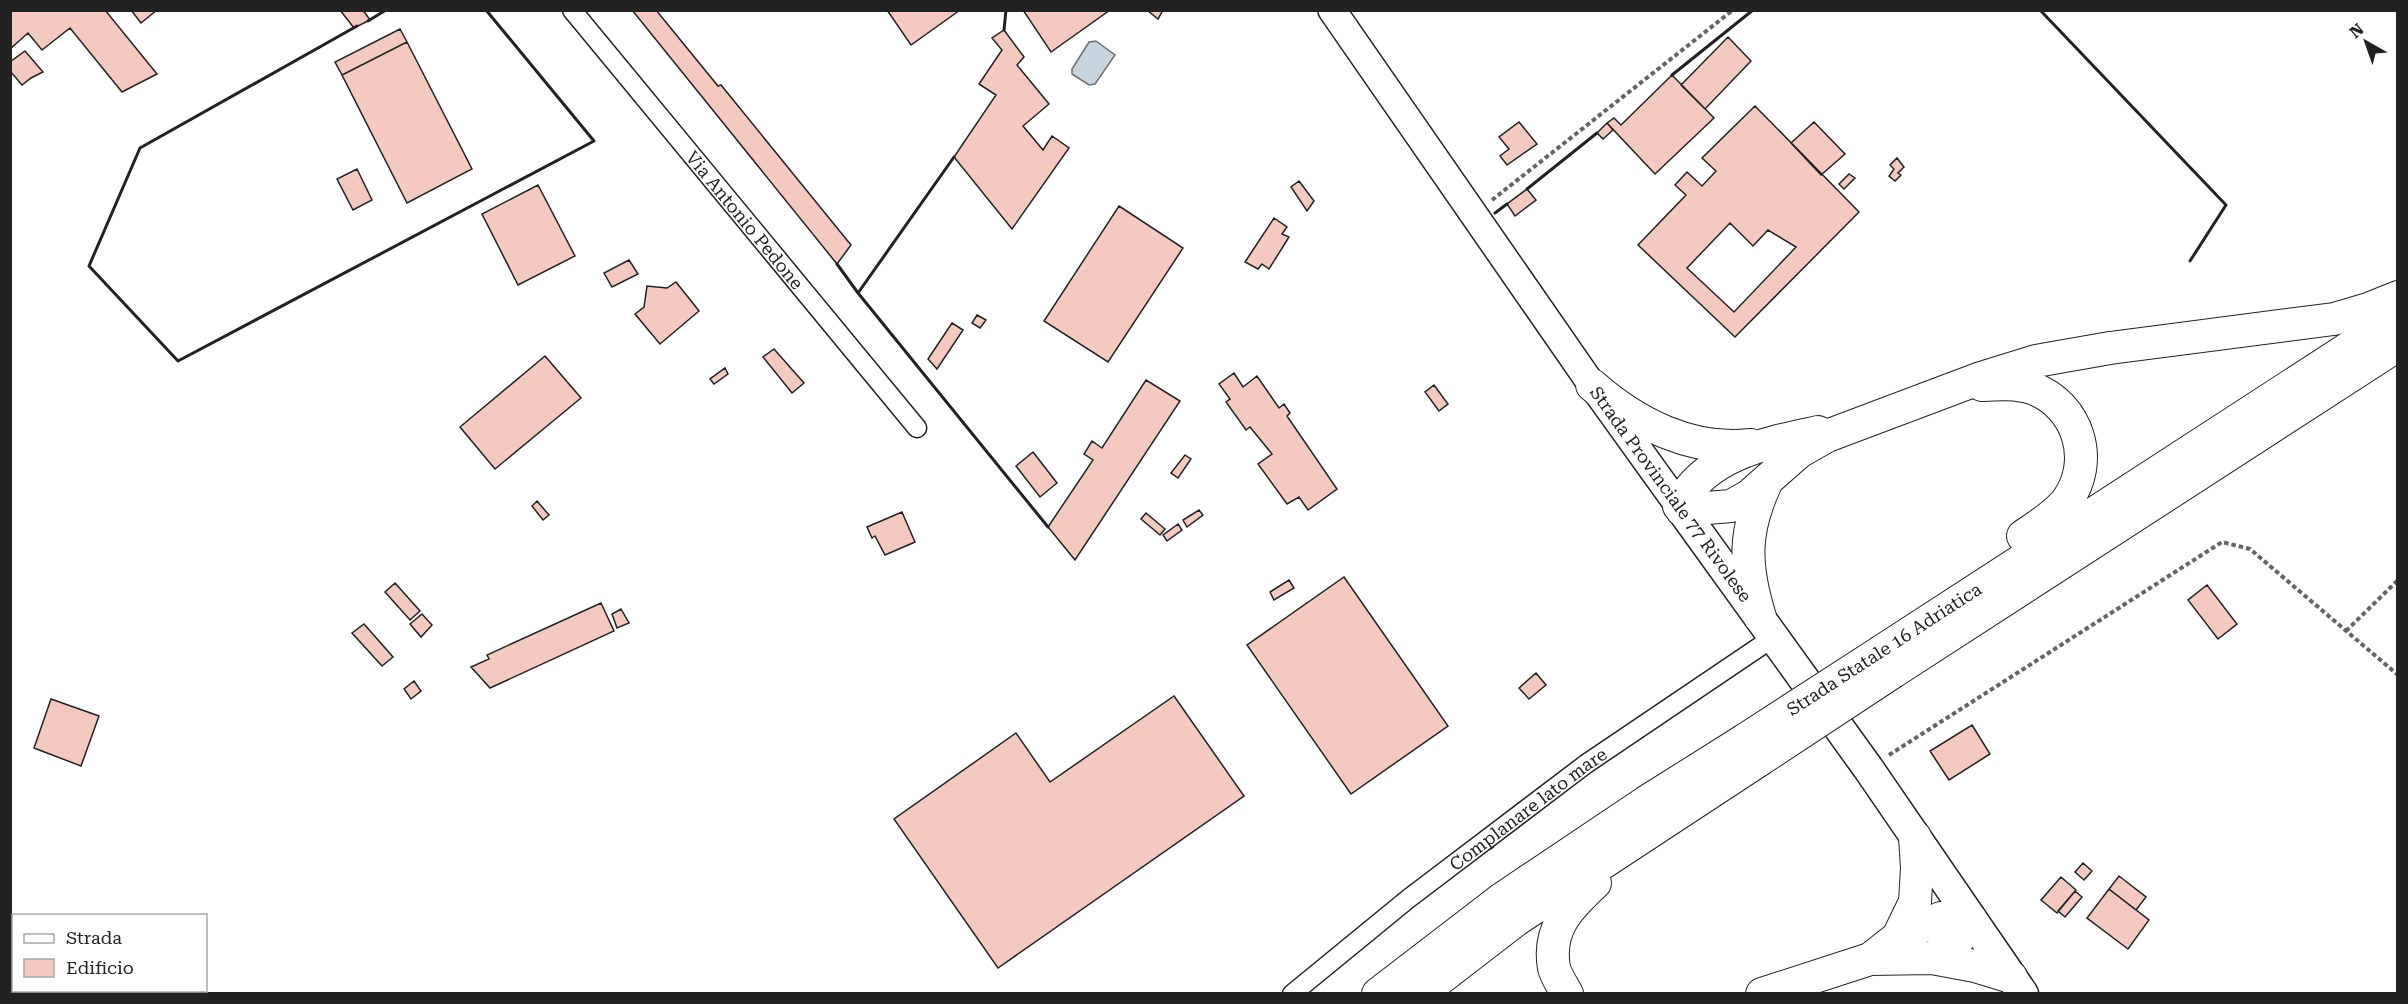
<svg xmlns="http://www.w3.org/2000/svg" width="2408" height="1004" font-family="'Roboto Serif',serif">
<rect width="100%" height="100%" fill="#fff"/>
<!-- water -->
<path fill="#c7d3dd" stroke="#6f6f6f" stroke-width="1.5" d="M1096 41 1115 55 1095 84 1089 85 1072 74V69L1089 42Z"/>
<!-- building -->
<path fill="#f3c9c0" stroke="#222" stroke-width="1.5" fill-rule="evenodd" d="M10 10H105L157 74 122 92 70 28 42 50 28 33 10 49Z
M131 10H157L141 23Z
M340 10H363L370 20 354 28Z
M632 10H656L718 86 721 85 851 245 837 264Z
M887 10H960L911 45Z
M1023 10H1110L1051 52Z
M1147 10H1163L1158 19Z
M400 29 407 42 342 75 335 62Z
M1004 30 1024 57 1017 65 1049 104 1023 126 1043 150 1052 136 1069 148 1012 229 954 157 996 95 979 84 1002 50 992 38Z
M1728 37 1751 61 1705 109 1681 85Z
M407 42 472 169 407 203 342 75Z
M25 51 43 72 31 78 22 85 10 71V62Z
M1672 75 1714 118 1655 174 1607 123 1614 118 1621 125Z
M1755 106 1859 212 1735 337 1638 245 1686 195 1675 185 1687 172 1702 186 1716 171 1702 158ZM1730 223 1753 246 1768 230 1796 247 1734 312 1687 268Z
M1519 122 1537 144 1507 165 1500 156 1509 149 1499 137Z
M1814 122 1845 154 1821 175 1791 143Z
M1607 123 1613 130 1603 139 1597 133Z
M1897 158 1904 167 1898 173 1901 175 1895 181 1889 176 1894 169 1890 165Z
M357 169 372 200 353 210 337 179Z
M1849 174 1855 178 1844 189 1839 184Z
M1299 181 1314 201 1307 211 1291 187Z
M538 185 575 256 518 285 482 214Z
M1527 189 1536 200 1515 216 1507 204Z
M1119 206 1183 248 1108 362 1044 321Z
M1274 218 1287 227 1282 234 1289 237 1269 269 1262 264 1258 269 1245 262Z
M629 260 638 274 612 287 604 273Z
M676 282 699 311 660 344 635 314 644 307 647 286 667 288Z
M977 315 986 320 980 328 972 323Z
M952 323 963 330 937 369 928 359Z
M774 349 804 383 792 393 763 357Z
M545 356 581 398 495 469 460 427Z
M725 368 728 374 714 384 710 379Z
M1234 373 1243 387 1257 376 1279 408 1284 404 1290 413 1287 416 1337 489 1308 510 1299 497 1287 504 1258 464 1272 454 1250 427 1246 430 1226 402 1230 399 1219 384Z
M1146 380 1180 401 1075 560 1048 527 1093 460 1084 454 1092 441 1102 448Z
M1434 385 1448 404 1439 411 1425 392Z
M1033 452 1057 483 1040 497 1016 466Z
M1185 455 1191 459 1178 478 1171 473Z
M537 501 549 515 543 520 532 506Z
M1199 510 1203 515 1187 527 1183 520Z
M902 512 915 542 885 555 875 536 872 538 867 527Z
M1146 513 1165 529 1160 535 1141 519Z
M1178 524 1182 530 1167 541 1163 535Z
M1344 577 1448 726 1351 794 1247 645Z
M1289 580 1294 588 1274 600 1270 592Z
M395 583 420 611 410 620 385 592Z
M2207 585 2237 624 2218 639 2188 600Z
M601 603 614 631 490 688 471 667 489 659 487 655Z
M621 609 629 623 617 628 612 614Z
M422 614 432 625 421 637 410 624Z
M364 624 393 657 382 666 352 633Z
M1536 673 1546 685 1529 699 1519 688Z
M414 681 421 691 411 699 404 689Z
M1174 696 1244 796 998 968 894 819 1016 733 1050 782Z
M51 699 99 716 81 766 34 748Z
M1972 725 1990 754 1949 780 1930 751Z
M2083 863 2092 871 2084 880 2075 872Z
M2119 876 2146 897 2136 910 2109 889Z
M2061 877 2076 890 2057 913 2041 900Z
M2109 889 2149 920 2128 949 2087 918Z
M2075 891 2082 897 2065 917 2058 911Z"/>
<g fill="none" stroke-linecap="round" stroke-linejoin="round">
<!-- minor casing -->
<g stroke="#222" stroke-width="21">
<g id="minor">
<path id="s1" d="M572 10 917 428"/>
<path id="s2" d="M1292 994 1408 899 1586 764 1774 637"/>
</g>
</g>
<!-- secondary casing -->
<g stroke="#222" stroke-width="30">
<path id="secondary" d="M1332 10 1592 385 1679 506"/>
</g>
<!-- primary casing -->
<g stroke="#222" stroke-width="33">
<path id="primary" d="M1679 506 1868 768 2023 994"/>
</g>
<!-- trunk casing -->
<g stroke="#222" stroke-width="34">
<path id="trunk" d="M1592 385C1636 424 1692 452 1751 445
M1982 385C1999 384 2016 383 2032 388 2079 405 2096 462 2066 502 2054 516 2038 526 2023 536
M1679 506C1705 454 1767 443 1818 432
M1682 510 1731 506 1749 496 1799 452 1827 436 1981 378 2036 361 2110 348 2334 319 2368 309 2398 297
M1760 617C1744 565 1743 531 1767 481
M1882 651 2398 316
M1893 672 2398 345
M1898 937 1915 902 1917 868 1915 837
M1870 959 1898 937 1941 918 1971 920 1955 944 1932 958
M1378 994 1503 898 1646 802 1743 741
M1420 994 1516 920 1758 761
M1567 994C1563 986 1556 976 1554 968 1547 929 1569 907 1595 883
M1762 994 1870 959 1932 958 1975 966 2011 977"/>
</g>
<!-- path -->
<path stroke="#646464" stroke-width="4" stroke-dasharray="4.5 3" stroke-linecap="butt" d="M1492 200 1733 10
M2346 631 2398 580
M1889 755 2222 542 2250 549 2398 675"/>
<!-- minor -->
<use href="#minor" stroke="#fff" stroke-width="18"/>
<!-- secondary -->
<use href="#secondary" stroke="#fff" stroke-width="27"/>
<!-- primary -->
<use href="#primary" stroke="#fff" stroke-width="30"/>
<!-- trunk -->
<use href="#trunk" stroke="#fff" stroke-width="32"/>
<!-- trunk-bridge casing -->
<g stroke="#222" stroke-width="34" stroke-linecap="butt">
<path id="trunk-bridge" d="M1743 741 1882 651
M1758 761 1893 672"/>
</g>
<!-- trunk-bridge -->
<use href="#trunk-bridge" stroke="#fff" stroke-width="32"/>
<!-- wall -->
<path stroke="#222" stroke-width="3" d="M2040 10 2226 205 2190 261
M368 21 386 10
M357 26 140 148 89 266 178 361 594 141 486 10
M1004 30 1006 10
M1672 75 1753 10
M1527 189 1597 133
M1495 213 1507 204
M837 264 858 293 954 157
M858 293 1048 527"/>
</g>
<g text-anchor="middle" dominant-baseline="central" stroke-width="4.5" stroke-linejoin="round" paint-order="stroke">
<!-- street labels -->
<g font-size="18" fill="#222" stroke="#fff">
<text stroke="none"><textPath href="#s1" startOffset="272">Via Antonio Pedone</textPath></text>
<text transform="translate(1671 494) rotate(54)">Strada Provinciale 77 Rivolese</text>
<text transform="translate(1884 649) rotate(-33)">Strada Statale 16 Adriatica</text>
<text stroke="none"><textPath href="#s2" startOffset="300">Complanare lato mare</textPath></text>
</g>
</g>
<!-- border -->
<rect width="2408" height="1004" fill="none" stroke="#222222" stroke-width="24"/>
<!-- legend -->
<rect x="12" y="914" width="195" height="78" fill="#ffffff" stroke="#a7a7a7" stroke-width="1.5"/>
<rect x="24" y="934" width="30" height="9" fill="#ffffff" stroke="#a7a7a7" stroke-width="1.5"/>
<text x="66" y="944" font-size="18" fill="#222222">Strada</text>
<rect x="24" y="959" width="30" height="18" fill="#f3c9c0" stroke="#a7a7a7" stroke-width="1.5"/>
<text x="66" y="974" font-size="18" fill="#222222">Edificio</text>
<!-- north arrow -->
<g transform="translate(2366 42) rotate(320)" stroke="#ffffff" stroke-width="4.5" paint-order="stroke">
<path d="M0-4.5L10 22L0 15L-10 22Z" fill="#222222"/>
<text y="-9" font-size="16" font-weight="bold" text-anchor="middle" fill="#222222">N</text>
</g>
</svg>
